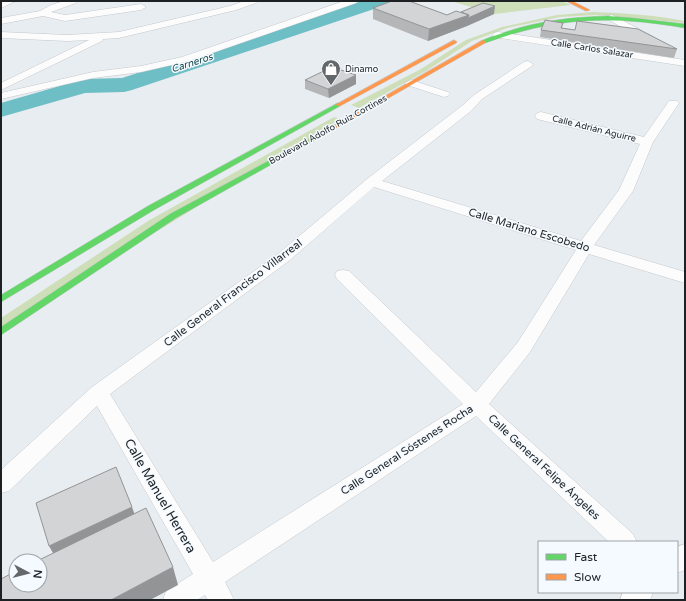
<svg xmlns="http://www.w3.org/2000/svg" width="686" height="601" font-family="'Varela Round',sans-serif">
<rect width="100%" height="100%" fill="#e8edf1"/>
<!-- green -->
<path fill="#cedeb9" d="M451 1H561L571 5 494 14Z
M593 12C624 13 655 15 685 21V23L596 15 560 17 507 28 472 41 426 71 359 108 351 105 421 69 466 40 502 27 557 15Z
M334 117 340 119 1 327V318L148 221Z"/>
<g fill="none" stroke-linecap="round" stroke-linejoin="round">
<!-- river -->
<path fill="#6ebec5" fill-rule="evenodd" d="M362 1H389L386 5 132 90 124 92 85 93 1 117V103L84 79 122 78Z"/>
<!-- street casing -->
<g stroke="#c5c8cb" stroke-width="1">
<path id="street" d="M3 1H16L1 8V2Z
M64 1H78L76 3 51 12 65 15 141 4 146 7 141 10 65 21 43 16 1 24V18L40 11 51 5Z
M244 1H258L256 3 236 10 119 38 103 39 102 41 1 90V83L89 40 67 41 1 38V32L67 35 119 32 230 6Z
M344 1H358L356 3 189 61 141 72 93 78 1 99V93L93 72 141 66 182 57Z
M612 15 654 37 655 39 650 42 646 41 609 20 607 18 609 16Z
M498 32 685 60V66L494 37 493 35 494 33Z
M528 61 533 64 532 66 482 99 471 111 382 181 581 241 619 190 640 144 537 119 535 116 537 113 541 112 644 137 669 101H677L679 103 653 142 633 191 594 245 685 272V283L589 254 530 352 489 404 633 534 637 542H609L476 416 225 582 234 600H208L205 595 197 600H163L166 591 193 574 97 406 9 491 1 493V470L92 387 278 254 367 179 463 105 474 95 524 62ZM374 187 576 250 518 342 476 392 349 271 343 270 337 271 335 275 337 279 463 404 213 562 110 394 290 260Z
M411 80 448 92 450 94 448 96 444 97 407 85 405 83Z
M685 544V570L677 573V547Z
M623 592H653L650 600H620Z"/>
</g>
<!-- fast casing -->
<g stroke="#c5c8cb" stroke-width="1">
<path id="fast" d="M608 16 633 18 685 24V28C610 15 557 17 485 43L480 42C486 38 494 36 500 34 535 21 571 17 608 16Z
M338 103 340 104V106L154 210 1 302V295L148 206Z
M311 138 314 140 313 141 176 218 1 335V327L170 214Z"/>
</g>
<!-- slow casing -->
<g stroke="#c5c8cb" stroke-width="1">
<path id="slow" d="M566 1H572L590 10 586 11Z
M454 40 457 42 456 43 340 106 335 105Z
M483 40 486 42 485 43 313 141 311 142 308 140Z"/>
</g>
<!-- street -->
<use href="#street" fill="#fcfcfd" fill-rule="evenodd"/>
<!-- fast -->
<use href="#fast" fill="#63d668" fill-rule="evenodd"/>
<!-- slow -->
<use href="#slow" fill="#ff974d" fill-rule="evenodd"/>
</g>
<!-- wall -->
<path fill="#b5b6b7" d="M373 8 447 15 461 12 494 14 467 26 428 41 373 19Z
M563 23 562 28 677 49 674 58 540 37 541 30Z
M356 75V84L329 98 305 89V80Z"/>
<!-- shaded-wall -->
<path fill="#939495" d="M495 6 494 14 467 26 428 41 429 29 469 15Z
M356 75V84L329 98 328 89Z
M132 507 137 521 57 560 49 546Z
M173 567 178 585 150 600H111Z"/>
<!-- building -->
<path fill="#d2d4d5" stroke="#939495" d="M392 1H409L447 15 456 11 469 15 429 29 373 8Z
M483 3 495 6 468 18 469 15 461 12Z
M545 20 563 23 561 28 575 30 577 21 638 29 677 49 541 30Z
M332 67 356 75 328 89 305 80Z
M116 467 132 507 49 546 36 503Z
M146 508 173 567 111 600H1V579L16 571V585H40V561H37Z"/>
<!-- icons -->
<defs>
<g id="shop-pin" transform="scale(1)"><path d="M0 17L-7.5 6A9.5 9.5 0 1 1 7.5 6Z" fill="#64686b" stroke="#f4faff"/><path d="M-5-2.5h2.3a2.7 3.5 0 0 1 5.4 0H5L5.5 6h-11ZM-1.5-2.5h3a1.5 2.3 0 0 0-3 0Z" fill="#fff"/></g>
</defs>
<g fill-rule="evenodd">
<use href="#shop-pin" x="331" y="69"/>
</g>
<g text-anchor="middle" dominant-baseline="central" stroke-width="3" stroke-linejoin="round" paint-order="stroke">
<!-- far-street labels -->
<g font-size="9" fill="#1d2123" stroke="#f4faff">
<text transform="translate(592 49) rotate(9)">Calle Carlos Salazar</text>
<text transform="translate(594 129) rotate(14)">Calle Adrián Aguirre</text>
<text transform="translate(328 130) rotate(-29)">Boulevard Adolfo Ruiz Cortines</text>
</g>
<!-- far-poi labels -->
<g font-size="9" fill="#1d2123" stroke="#f4faff" text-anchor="start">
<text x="345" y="69">Dinamo</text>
</g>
<!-- far-water labels -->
<g font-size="10" font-style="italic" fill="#15474a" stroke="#f4faff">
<text transform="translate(192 63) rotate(-18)">Carneros</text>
</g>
<!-- street labels -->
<g font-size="11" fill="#1d2123" stroke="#f4faff">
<text transform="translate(529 230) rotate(17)">Calle Mariano Escobedo</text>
<text transform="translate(233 293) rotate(-37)">Calle General Francisco Villarreal</text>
<text transform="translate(407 450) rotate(-33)">Calle General Sóstenes Rocha</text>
<text transform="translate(544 467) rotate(43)">Calle General Felipe Ángeles</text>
</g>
<!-- near-street labels -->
<g font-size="13" fill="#1d2123" stroke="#f4faff">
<text transform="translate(160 496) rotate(60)">Calle Manuel Herrera</text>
</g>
</g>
<!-- border -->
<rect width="686" height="601" fill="none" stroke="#1d2123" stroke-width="4"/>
<!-- legend -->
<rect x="538" y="541" width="140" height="52" fill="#f4faff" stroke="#9ea3a7"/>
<rect x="546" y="554" width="20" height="6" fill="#63d668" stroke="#9ea3a7"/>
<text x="574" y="561" font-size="12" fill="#1d2123">Fast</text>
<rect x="546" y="574" width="20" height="6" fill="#ff974d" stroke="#9ea3a7"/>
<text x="574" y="581" font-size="12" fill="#1d2123">Slow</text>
<!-- north arrow -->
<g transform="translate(28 573) rotate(97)"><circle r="19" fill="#f4faff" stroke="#9ea3a7"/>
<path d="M0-3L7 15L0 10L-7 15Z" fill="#64686b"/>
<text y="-6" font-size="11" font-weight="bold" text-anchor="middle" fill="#1d2123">N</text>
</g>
</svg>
